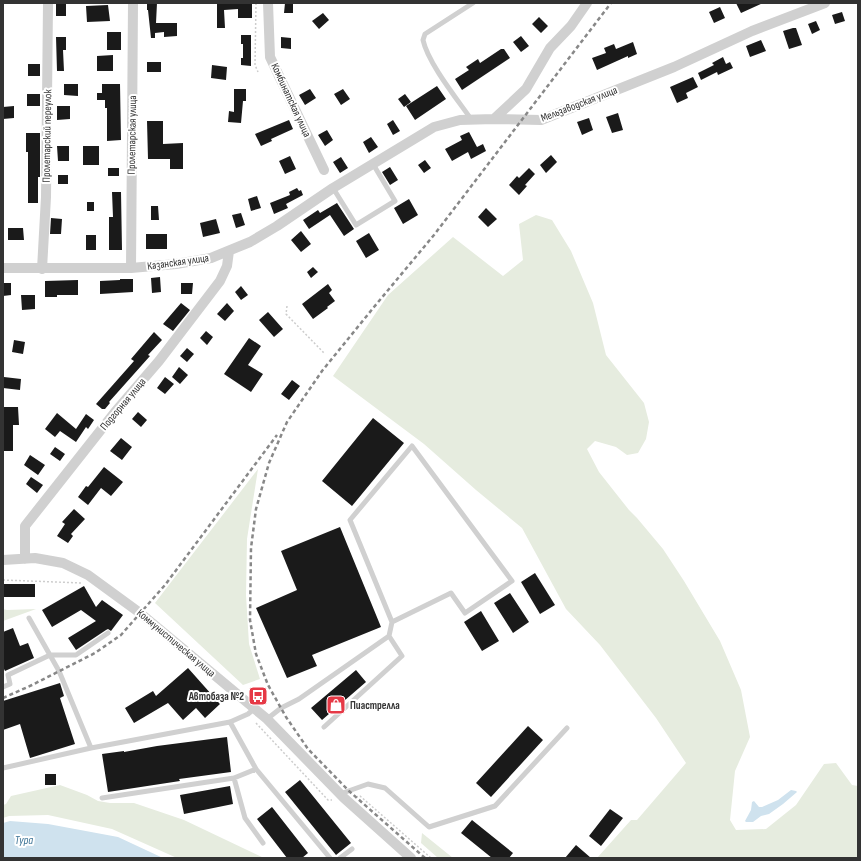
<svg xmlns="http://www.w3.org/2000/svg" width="861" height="861" font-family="'Sofia Sans Condensed',sans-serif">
<rect width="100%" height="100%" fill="#fff"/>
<!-- green -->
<path fill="#e6ecdf" d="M536 215 552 220 571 251 593 303 606 355 644 403 649 422 646 439 638 453 627 455 616 447 595 441 587 449 599 472 629 510 637 518 663 549 684 581 720 641 741 690 750 737 735 771 730 820 736 830 766 829 796 805 824 764 836 763 852 785 858 786V858H597L631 820H637L686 763 656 718 600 645 566 609 522 528 476 490 424 444 333 376 388 295 453 237 503 276 523 260 519 224Z
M258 469 247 539 246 595 249 644 260 679 243 685 155 603Z
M3 609 7 610 36 609 3 621Z
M60 785 87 795 98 801 110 803H134L184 820 264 858H177L112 829 48 815 9 816 3 818V805L6 804 11 796Z
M422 833 453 858H438L421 843Z"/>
<!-- water -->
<path fill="#cfe2ee" d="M791 790 796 791 797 792 783 804 769 814 761 816 753 822H746L745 821 751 810 752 802 754 801 759 807H762L778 800Z
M10 821 48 824 118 837 163 858H3V823Z"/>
<!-- building -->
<path fill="#1a1a1a" d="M147 3H157L156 23H177V36L164 37V32L155 33V38H151L148 10H147Z
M217 3H252V18H238V9L224 10 225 28H217Z
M285 3 293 4V13H284Z
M736 3H763L741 13Z
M56 4H66V16H56Z
M108 5 110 21 87 22 86 6Z
M720 7 725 18 714 23 709 12Z
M842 12 845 21 835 24 832 15Z
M323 13 329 20 319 29 312 21Z
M539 17 548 26 541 33 532 24Z
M816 21 820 30 812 34 808 24Z
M793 28H796L802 45 789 49 783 31Z
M107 32H121V50H107Z
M241 35H251V66L241 65V58H243V44H241Z
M521 36 529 46 521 52 513 42Z
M56 37H66V50H63L64 71H57Z
M281 37 291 38V49L281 48Z
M761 40 766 51 750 57 746 46Z
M633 42 637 54 628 58V56L597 70 592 58 606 53 604 48 614 44 616 49Z
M501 49H504L510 58 462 90 455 79 469 70 466 67 478 59 480 63Z
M113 55V71H97V56Z
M723 57 726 64 730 62 733 68 718 75 717 72 701 80 698 73 714 65 712 63Z
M147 62H161V72H147Z
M28 64H40V76H28Z
M212 65 227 67 226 80 211 78Z
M693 77 698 87 686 93 688 98 677 103 670 87Z
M64 84H78V96L64 95Z
M102 84H120L121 140 107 141V108H105V100H97V93H102Z
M437 86 446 99 415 120 406 106Z
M234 89H246V101H243L241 123 228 122 229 111 234 112Z
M310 89 316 98 305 105 299 95Z
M343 89 350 99 341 105 334 94Z
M27 94H40V106H27Z
M405 94 411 102 404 107 398 99Z
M14 106V118L3 119V107Z
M57 106H70V119L57 120Z
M618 113 623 130 612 133 606 117Z
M589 118 593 130 582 135 577 122Z
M289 120 293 129 271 139 272 141 261 146 255 134Z
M393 120 400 131 393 135 387 124Z
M147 121H163V144L183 143V169H170V159H148Z
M327 130 333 140 325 146 318 135Z
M469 132 477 147 483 144 486 151 471 159 468 152 452 161 445 149 462 140 460 136Z
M26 133H40V177H38V203H28V152H26Z
M371 137 378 147 369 153 363 142Z
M57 146H69V161H58Z
M83 146H99V165H83Z
M551 155 557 162 546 173 540 165Z
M290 156 296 169 285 174 279 161Z
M341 157 348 168 340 173 333 162Z
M425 160 431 168 424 173 418 165Z
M390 167 398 180 390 185 382 172Z
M108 168H119V176H108Z
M529 168 535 174 525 185 527 186 519 195 509 185 517 176 519 178Z
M58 175H68V184H58Z
M297 188 299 191 301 190 303 195 286 204 288 208 274 214 270 203 290 195 289 192Z
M112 192H121L122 250H109V217H113Z
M257 196 261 208 251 211 248 199Z
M409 199 418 215 403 224 394 208Z
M87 202H94V211H87Z
M337 203 354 229 344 236 330 215 309 229 303 220 318 210 320 213Z
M151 206H158L159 220H151Z
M486 208 497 219 488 227 478 217Z
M241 213 245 225 236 228 232 215Z
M51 218 62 219 61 234H50Z
M216 219 220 233 203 237 200 223Z
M8 228H23L24 240H8Z
M301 231 311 244 301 252 291 240Z
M369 233 379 250 366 258 356 241Z
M146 234H167V249H146Z
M86 235H96V250H86Z
M313 267 318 272 311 278 307 272Z
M160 277 161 292 152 293 151 278Z
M120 279H133V292L100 294V281L120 280Z
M78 280V295H57V297H45V281Z
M3 283H11V295L3 296Z
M181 283H193L192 294H181Z
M328 284 332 290 329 293 335 301 327 307 328 308 313 319 302 304Z
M241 286 248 295 241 300 235 292Z
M21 295H35V309L22 310Z
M181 303 190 310 173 331 163 324Z
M227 303 234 311 225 321 217 314Z
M268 312 283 329 274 337 259 320Z
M206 331 213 337 207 345 200 338Z
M154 332 162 340 148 355 150 356 109 402 110 403 105 409H102L96 404 134 361 131 359Z
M249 338 261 346 248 365 263 374 251 392 224 374Z
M14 340 25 342 23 354 12 352Z
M187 348 194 354 187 362 180 356Z
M179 367 188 375 180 384 172 377Z
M4 377 21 379 20 390 3 388Z
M165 377 174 384 165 394 157 388Z
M292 380 300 386 289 400 281 394Z
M3 407H18L19 425H13V451H3Z
M138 412 147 420 141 427 132 419Z
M57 413 76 429 86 414 94 420 88 429 86 427 76 442 60 431 55 437 45 429Z
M373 418 404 443 352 506 322 481Z
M121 438 132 447 122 460 110 451Z
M55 447 65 454 60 461 50 454Z
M30 455 45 465 38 475 24 465Z
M104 467 123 482 111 496 101 488 88 505 78 497 86 486 88 487Z
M31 477 43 485 37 493 26 484Z
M74 509 85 519 71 534 73 536 68 543 57 536 65 524 62 522Z
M340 527 381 627 312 655 317 666 287 678 256 608 297 590 281 551Z
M535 573 555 605 540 614 521 582Z
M3 584H35V597H3Z
M84 586 96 607 102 600 123 615 111 631 108 629 106 630 76 650 68 638 96 621 81 610 52 627 42 610Z
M510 593 529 622 513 633 494 603Z
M481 611 499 641 482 651 464 622Z
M13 628 20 646 28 643 34 658 5 671 3 667V632Z
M188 668 220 704 205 718 196 708 183 720 168 703 134 723 125 708 153 691 156 696Z
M356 670 366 682 322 720 311 708Z
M60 683 64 696 60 698 75 744 30 758 20 724 3 730V701Z
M528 726 543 740 491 797 476 783Z
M227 737 231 772 179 779 180 781 108 792 102 754 124 751V752L157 746Z
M45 774H56V785H45Z
M300 780 351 843 336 855 285 792Z
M230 786 233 804 184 814 180 795Z
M272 807 308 853 302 858H287L257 819Z
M610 809 623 818 601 846 589 836Z
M472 820 513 853 509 858H492L461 833Z
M576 845 591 858H565Z"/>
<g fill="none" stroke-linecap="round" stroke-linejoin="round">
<!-- path -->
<path stroke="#cdcdcd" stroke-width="1.5" stroke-dasharray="2 2" stroke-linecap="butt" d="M256 3 255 65 258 72
M287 306 286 314 325 354
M3 580 82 583
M256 723 328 800H332
M356 797 360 796 431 858"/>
<!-- service -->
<path stroke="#d0d0d0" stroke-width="5" d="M471 119C457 99 428 63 423 40L425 34 473 3
M333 188 356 225 395 201 373 164
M29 618 59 671 91 748
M389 636 392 622 350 520 412 446 512 581 465 613 451 593 392 622
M3 687 10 684 8 675 50 655H76L108 633
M267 719 281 708 299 699 389 636 402 656 324 727
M3 768 91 748 230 722 248 714 254 709
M256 769 330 858
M234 778 245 818 263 843
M340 794 368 784 385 788 429 827 495 806 567 728
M102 798 234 778 256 769 230 722
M340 858 352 849"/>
<!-- minor -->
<path stroke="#d0d0d0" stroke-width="10" d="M268 3 270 57 324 170
M494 119 526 89 550 48 571 26 587 3
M3 268H131L176 264 211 258 250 242 277 226 333 188 434 127 460 120 494 119 541 120 674 67 752 31 825 3
M131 268 133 3
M42 269 46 197 48 3
M25 559V526L115 412 159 361 220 281 227 266 229 251
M3 560 35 558 63 563 88 575 140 613 267 719 344 798 411 858"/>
<!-- rail -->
<path stroke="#888" stroke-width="2.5" stroke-dasharray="4 3" stroke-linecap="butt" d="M3 698 32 685 95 653 121 635 165 585 277 435
M425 858 349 791 308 749 286 717 268 685 256 654 250 620 251 548 256 509 269 463 287 422 322 371 374 307 434 235 611 3"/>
</g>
<!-- icons -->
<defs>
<g id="bus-square" transform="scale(1)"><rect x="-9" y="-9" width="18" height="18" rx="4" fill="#e63946" stroke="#fff"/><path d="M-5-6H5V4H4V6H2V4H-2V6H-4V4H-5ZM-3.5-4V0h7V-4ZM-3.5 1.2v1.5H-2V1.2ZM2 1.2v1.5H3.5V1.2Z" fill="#fff"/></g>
<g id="shop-square" transform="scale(1)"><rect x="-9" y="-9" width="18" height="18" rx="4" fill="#e63946" stroke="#fff"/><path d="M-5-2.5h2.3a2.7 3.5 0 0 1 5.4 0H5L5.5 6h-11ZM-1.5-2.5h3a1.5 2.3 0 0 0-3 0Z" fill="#fff"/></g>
</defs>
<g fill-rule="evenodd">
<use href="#bus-square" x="258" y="696"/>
<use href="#shop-square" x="336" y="705"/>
</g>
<g text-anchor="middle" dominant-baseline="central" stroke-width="4" stroke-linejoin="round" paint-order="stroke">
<!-- street labels -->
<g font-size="11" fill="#333" stroke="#fff">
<text transform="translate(291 100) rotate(65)">Комбинатская улица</text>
<text transform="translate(579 104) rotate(-21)">Мельзаводская улица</text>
<text transform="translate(132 135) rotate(-89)">Пролетарская улица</text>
<text transform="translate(47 136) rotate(-89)">Пролетарский переулок</text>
<text transform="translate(178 262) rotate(-8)">Казанская улица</text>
<text transform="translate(123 404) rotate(-50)">Подгорная улица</text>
<text transform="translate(176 643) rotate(40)">Коммунистическая улица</text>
</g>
<!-- poi labels -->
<g font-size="11" font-weight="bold" fill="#333" stroke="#fff" text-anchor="end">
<text x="244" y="696">Автобаза №2</text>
<text x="350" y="705" text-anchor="start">Пиастрелла</text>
</g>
<!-- water labels -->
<g font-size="12" font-style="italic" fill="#3f7597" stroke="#fff">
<text x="24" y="840">Тура</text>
</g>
</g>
<!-- border -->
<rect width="861" height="861" fill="none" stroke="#333333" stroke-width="8"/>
</svg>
